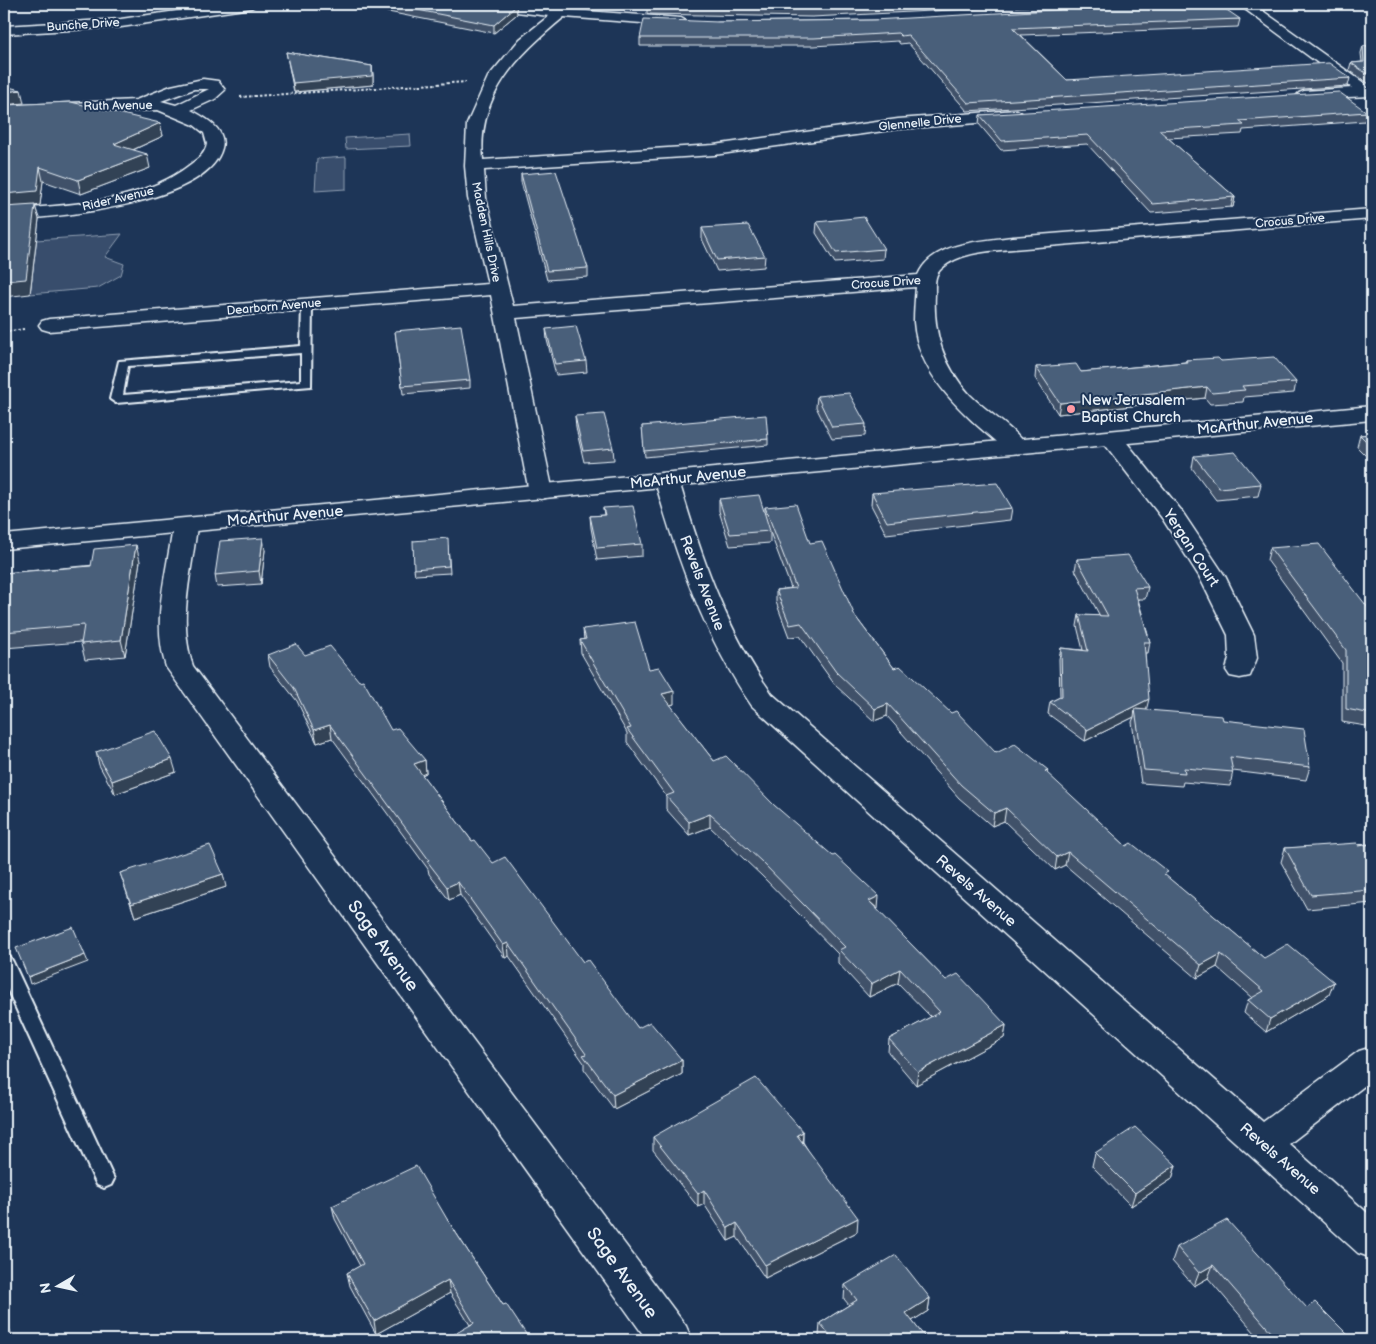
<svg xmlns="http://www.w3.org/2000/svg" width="1376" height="1344" font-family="'Balsamiq Sans',sans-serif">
<rect width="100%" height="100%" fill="#1d3557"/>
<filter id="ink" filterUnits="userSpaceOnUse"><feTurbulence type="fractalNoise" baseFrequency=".02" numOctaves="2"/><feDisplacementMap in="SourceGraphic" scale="10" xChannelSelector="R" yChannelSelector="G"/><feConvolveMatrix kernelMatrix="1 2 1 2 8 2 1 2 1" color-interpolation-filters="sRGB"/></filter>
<g filter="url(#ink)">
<!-- green -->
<path fill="#374d6c" stroke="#909fb2" d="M410 134 411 146 346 149 345 138Z
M346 157V189L315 191 317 159Z
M122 234 105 257 124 264 121 275 98 288 30 294 36 240Z"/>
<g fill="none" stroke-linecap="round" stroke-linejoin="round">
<!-- service casing -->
<g stroke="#e8f1f8" stroke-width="4">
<path id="service" d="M307 301 312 304 311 386 116 403 110 399 119 361 301 346 302 304ZM301 353V381L123 395 128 366Z
M4 955 10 957 13 962 114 1179 111 1185 104 1188 97 1185 94 1179 4 982Z"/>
</g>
<!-- minor casing -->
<g stroke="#e8f1f8" stroke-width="3">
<path id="minor" d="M225 4H258L251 8 121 27 4 34V26L121 19Z
M477 4H517L558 8 563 4H571L575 7 573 10 681 18 688 22 681 26 564 17C517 56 477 95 483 160L714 145 898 119 1017 110 1025 115 1017 120 898 129 714 155 484 170 486 198 513 306 918 275C932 242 983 241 1013 237L1372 209V219L1013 249C990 251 959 252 941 269 934 275 935 286 935 294 933 333 943 365 970 395 987 412 1013 427 1026 446L1023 451 1015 453 1007 451C967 417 918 378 914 322 914 310 915 298 916 287L516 318 553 492 549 497 541 499 533 497 529 492 491 295 49 331 42 329 39 325 42 321 49 319 488 284 468 198 465 166 467 124 488 77 520 39 549 16 484 8Z
M1238 4H1253L1364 83 1366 88H1372V96L1299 99 1296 96 1299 93 1304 91 1352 88Z
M203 79 218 81 225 90 215 99 191 110C204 117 227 129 222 148 207 205 52 218 4 220V210C65 205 141 204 191 164 199 158 205 154 207 144L204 133 194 125 158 110 4 116V106L136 100 171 86ZM194 89H209L176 105 161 101Z
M1111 431 1119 433 1181 510 1225 576 1254 635 1257 658 1250 676 1240 678 1230 676 1226 670 1229 658 1228 635 1199 576 1162 518 1100 438 1103 433Z
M667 474 675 476 679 481C701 556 726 630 772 694L1263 1122 1359 1051 1372 1047V1080L1289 1144 1372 1217V1258L1358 1253 752 706C705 637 678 562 655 481L659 476Z
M185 519 194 521 197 526C192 573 177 619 193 666L686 1326 692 1340H647L166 667C151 619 167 574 173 526L176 521Z"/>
</g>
<!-- tertiary casing -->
<g stroke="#e8f1f8" stroke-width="3">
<path id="tertiary" d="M1372 406V420L4 549V535Z"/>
</g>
<!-- path -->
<path stroke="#e8f1f8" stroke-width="2" stroke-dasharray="2.5 2" stroke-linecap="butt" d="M240 97 466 82
M4 332 24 329"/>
<!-- service -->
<use href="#service" fill="#1d3557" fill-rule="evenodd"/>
<!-- minor -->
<use href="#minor" fill="#1d3557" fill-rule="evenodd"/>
<!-- tertiary -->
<use href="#tertiary" fill="#1d3557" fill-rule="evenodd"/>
</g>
<!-- wall -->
<path fill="#3f5169" stroke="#e8f1f8" d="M382 4H500L517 14 494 33 383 11Z
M647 4H1070L812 17 647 14Z
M1240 19 1238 27 1021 35 1067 80 1350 78 1348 86 967 111 908 43 900 44 898 41 813 46H640V38L718 22 873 20Z
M1363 46H1372V86L1349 70 1351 63 1362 62 1361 53Z
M286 52 372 66 373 75V85L294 92Z
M4 105 160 123 163 136 133 150 150 168 81 194 43 181 40 205 35 206 39 219 30 294Z
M1367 112 1365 121 1243 130 1242 134 1168 138 1235 197 1233 207 1151 213 1087 144 1001 150 979 124 980 115Z
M521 174 588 268V277L547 280 521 182Z
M817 222 884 249 883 259 835 263 816 233Z
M702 228 765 256 764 267 717 271 702 239Z
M546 329 586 361 587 372 556 375 547 340Z
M395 331 470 380V388L403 394Z
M1186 360 1221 361 1296 382 1294 393 1244 397 1243 402 1210 404 1205 398 1058 414 1035 378 1036 367 1081 372 1185 362Z
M817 396 866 424 865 436 832 439 816 407Z
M575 416 613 448 614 460 584 462 576 428Z
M642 426 768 439V445L645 457Z
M1372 434V462L1357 447 1360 435Z
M1194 456 1261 484 1258 496 1216 500 1192 468Z
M872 493 1012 508 1010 520 886 534 871 505Z
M719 499 765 514V507L810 543 855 616 894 668 996 753 1048 770 1047 774 1126 846 1167 877 1264 958 1329 995 1266 1032 1244 1013 1248 1000 1252 998 1217 967 1197 978 1065 865 1055 870 1004 821 992 826 959 798 887 716 874 721 835 685 800 636 789 637 776 602V590L791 588 770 532V543L730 546 719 511Z
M603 508 642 544V556L597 560 591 528 590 516 604 515Z
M448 545 450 573 415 575 414 569Z
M1270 548 1372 613V727L1342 722V663L1267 560Z
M265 550 261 584 217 587 215 575Z
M1077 559 1148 587 1145 599H1138L1150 642 1148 653H1145L1146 710 1223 720 1310 767 1306 780 1233 771 1230 786 1183 782 1182 786 1141 783 1132 722 1134 717 1085 741 1048 714 1050 702 1060 697 1059 659 1061 648 1083 650 1077 626 1079 615 1100 616 1075 570Z
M140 561 125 656 85 660 81 644V642L4 648V573Z
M583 629 649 669 674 704 670 705 714 761 774 805 946 980 1006 1025 1004 1038 916 1085 888 1052 889 1039 931 1017 898 983 869 997 838 963V954L762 876 710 827 689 835 666 809V796L627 742V733L581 653 580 640H584Z
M268 655H305L425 760 426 773 422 775 472 841 583 962 638 1028 682 1060V1074L614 1109 584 1069V1063L509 956 505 958 460 895 449 900 429 874 428 869 332 738 317 743 297 701 270 667Z
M96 752 176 772 115 794 99 765Z
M1372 844V903L1307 909 1281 862 1285 848Z
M120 873 226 887 135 917Z
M803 1132V1142L857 1232 765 1278 737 1237 728 1241 704 1204 698 1207 653 1150V1137Z
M1095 1153 1176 1165 1172 1179 1131 1206 1092 1166Z
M332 1206 447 1219 503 1305 470 1325 450 1293 376 1334 350 1286 347 1273 360 1266 335 1219Z
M1177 1247 1307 1308 1353 1340H1261L1208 1278 1194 1286 1172 1261Z
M845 1285 930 1298 928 1311 912 1321 927 1340H822L819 1336 820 1323 849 1305 844 1299Z"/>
<!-- shaded-wall -->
<path fill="#334255" stroke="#e8f1f8" d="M516 6 517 14 494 33V25Z
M372 66 373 75V85L294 92 293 83Z
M21 90 24 103 4 105V92Z
M160 123 163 136 117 157 114 144Z
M147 154 150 168 81 194 78 180Z
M40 167 43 181 40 205 35 206 39 219 30 294 4 297V194Z
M1235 197 1233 207H1231L1233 198Z
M1207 387 1205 398 1058 414 1060 403Z
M263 538 265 550 261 584 259 571Z
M136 545 140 561 125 656 121 640Z
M674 691V704L662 707V694Z
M1149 699 1146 711 1135 709 1134 717 1085 741 1087 730Z
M888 704 887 716 874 721 875 709Z
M330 725 332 738 317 743 314 730Z
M172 759 176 772 115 794 112 781Z
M425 760 426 773 416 777 414 764Z
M1006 808 1004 821 992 826 994 813Z
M710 814V827L689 835V822Z
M1068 852 1065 865 1055 870 1057 857Z
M223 874 226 887 135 917 131 904Z
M458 882 460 895 449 900 447 887Z
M879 896 878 909 869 901Z
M508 943 509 956 505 958 503 945Z
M1221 954 1217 967 1197 978 1201 965Z
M85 955 88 962 30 984 28 977Z
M900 969 898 983 869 997 871 984Z
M1334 982 1329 995 1266 1032 1270 1019Z
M1006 1025 1004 1038 916 1085 918 1072Z
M682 1060V1074L614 1109 613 1095Z
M803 1132 802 1145 797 1135Z
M1176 1165 1172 1179 1131 1206 1135 1193Z
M704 1190V1204L698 1207V1194Z
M858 1218 857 1232 765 1278V1265Z
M737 1223V1237L728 1241V1228Z
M1213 1265 1208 1278 1194 1286 1199 1273Z
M448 1280 450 1293 376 1334 374 1321Z
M930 1298 928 1311 904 1326 906 1313Z
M4 1312 13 1340H4Z"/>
<!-- building -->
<path fill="#495e7a" stroke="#e8f1f8" d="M387 4H500L516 6 494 25Z
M647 4H921L812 9 647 7Z
M1159 4H1218L1240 19 1013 28 1067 80 1329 63 1350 78 968 103 908 35 901 36 898 33 814 38H640L644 19 718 22 873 20Z
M1363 46H1372V77L1351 63 1364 62Z
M286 52 372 66V76L293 83Z
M4 86 21 90 4 92Z
M1339 92 1367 112 1239 121 1244 125 1159 130 1235 197 1153 204 1088 135 1002 141 980 115Z
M71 102 160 123 114 144 147 154 78 180 40 167 37 191 4 194V105Z
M556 171 588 268 547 271 521 174Z
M35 205 26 279 4 281V207Z
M864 217 884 249 836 253 817 222Z
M748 225 765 256 717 260 702 228Z
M461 325 470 380 402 386 395 331Z
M576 326 586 361 555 364 546 329Z
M1274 357 1296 382 1242 386 1245 390 1212 393 1207 387 1060 403 1036 367 1076 364 1081 372 1187 362 1186 360 1218 358 1221 361Z
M849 393 866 424 832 427 817 396Z
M604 414 613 448 583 451 575 416Z
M766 415 768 439 644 451 642 426Z
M1372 434V447L1360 435Z
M1235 452 1261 484 1219 488 1194 456Z
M997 483 1012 508 887 522 872 493Z
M759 495 770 531 730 534 719 499Z
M796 504 810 543 822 541 855 616 894 668 900 666 951 713 956 711 996 753 1015 744 1048 770 1045 771 1126 846 1131 843 1168 872 1164 874 1264 958 1288 944 1334 982 1270 1019 1248 1000 1264 991 1221 954 1201 965 1068 852 1057 857 1006 808 994 813 961 785 888 704 875 709 836 672 801 623 790 625 776 590 796 588 765 507Z
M633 506 642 544 597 548 590 516 605 515 603 508Z
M263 538 259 571 215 575 220 541Z
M448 538 449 566 414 569 413 541Z
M1319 544 1372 613V617H1371L1372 619V714L1346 709V650L1270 548Z
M136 545 121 640 81 644 84 625 4 632V573L91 566 94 549Z
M1128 555 1148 587 1134 588 1150 642H1144L1149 699 1087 730 1050 702 1062 696 1061 648 1088 651 1079 615 1108 616 1077 559Z
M635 622 649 669 659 667 674 691 662 694 714 761 726 756 774 805 833 856 835 855 879 896 869 901 946 980 958 974 1006 1025 918 1072 889 1039 940 1012 900 969 871 984 839 950 845 947 762 862 710 814 689 822 666 796 674 793 627 729 631 728 580 640 586 639 583 629Z
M296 644 305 655 330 646 359 681 363 680 391 730 398 728 425 760 414 764 472 841 475 840 493 863 505 857 583 962 588 960 638 1028 650 1022 682 1060 613 1095 583 1055 586 1054 508 943 503 945 458 882 447 887 427 861 429 860 330 725 314 730 294 688 268 655Z
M1135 709 1222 716 1223 720 1304 729 1310 767 1230 757 1233 772 1184 768 1185 773 1144 770Z
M155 731 172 759 112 781 96 752Z
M1357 843 1359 846 1372 844V890L1311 895 1285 848Z
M210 845 223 874 131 904 120 873Z
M73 927 85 955 28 977 16 948Z
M756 1078 803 1132 797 1135 858 1218 765 1265 737 1223 728 1228 704 1190 698 1194 653 1137Z
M1135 1127 1176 1165 1135 1193 1095 1153Z
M416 1166 447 1219 503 1305 506 1304 530 1340H447L446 1339 474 1323 448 1280 374 1321 347 1273 363 1264 332 1206Z
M1227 1220 1307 1308 1315 1302 1353 1340H1278L1213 1265 1199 1273 1177 1247Z
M896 1255 930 1298 906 1313 927 1340H834L820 1323 857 1300 845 1285Z
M4 1317 9 1334 4 1337Z"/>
</g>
<!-- markers -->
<circle fill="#ff9aa2" stroke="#1d3557" stroke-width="2" cx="1071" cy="409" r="5"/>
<g text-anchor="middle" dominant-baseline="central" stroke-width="4" stroke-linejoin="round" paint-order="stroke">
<!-- far-street labels -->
<g font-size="12" fill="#e8f1f8" stroke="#1d3557">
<text transform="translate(83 25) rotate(-4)">Bunche Drive</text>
<text transform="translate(118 106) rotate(-1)">Ruth Avenue</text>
<text transform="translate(920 123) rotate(-6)">Glennelle Drive</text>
<text transform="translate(118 199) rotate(-13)">Rider Avenue</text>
<text transform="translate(1290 221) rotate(-5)">Crocus Drive</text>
<text transform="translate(486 232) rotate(78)">Madden Hills Drive</text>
<text transform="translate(886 283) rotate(-4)">Crocus Drive</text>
<text transform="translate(274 307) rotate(-5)">Dearborn Avenue</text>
</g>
<!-- poi labels -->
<g font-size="15" fill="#e8f1f8" stroke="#1d3557" text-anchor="start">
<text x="1081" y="400">New Jerusalem<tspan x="1081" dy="17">Baptist Church</tspan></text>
</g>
<!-- street labels -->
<g font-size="15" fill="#e8f1f8" stroke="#1d3557">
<text transform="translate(1255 424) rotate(-6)">McArthur Avenue</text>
<text transform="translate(688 478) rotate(-6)">McArthur Avenue</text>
<text transform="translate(285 516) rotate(-5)">McArthur Avenue</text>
<text transform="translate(1191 548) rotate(57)">Yergan Court</text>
<text transform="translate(702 583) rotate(69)">Revels Avenue</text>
<text transform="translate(976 891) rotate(41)">Revels Avenue</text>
<text transform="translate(1280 1159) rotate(41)">Revels Avenue</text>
</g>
<!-- near-street labels -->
<g font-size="18" fill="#e8f1f8" stroke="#1d3557">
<text transform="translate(383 946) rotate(54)">Sage Avenue</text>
<text transform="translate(622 1273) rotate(54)">Sage Avenue</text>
</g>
</g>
<!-- margin -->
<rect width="1376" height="1344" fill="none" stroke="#1d3557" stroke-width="20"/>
<rect x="10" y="10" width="1356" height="1324" fill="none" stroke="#e8f1f8" stroke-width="2" filter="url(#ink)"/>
<!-- north arrow -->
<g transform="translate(58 1286) rotate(261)" stroke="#1d3557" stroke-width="4" paint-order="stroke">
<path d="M0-4L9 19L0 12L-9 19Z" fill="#e8f1f8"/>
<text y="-8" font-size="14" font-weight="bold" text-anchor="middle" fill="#e8f1f8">N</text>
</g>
</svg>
